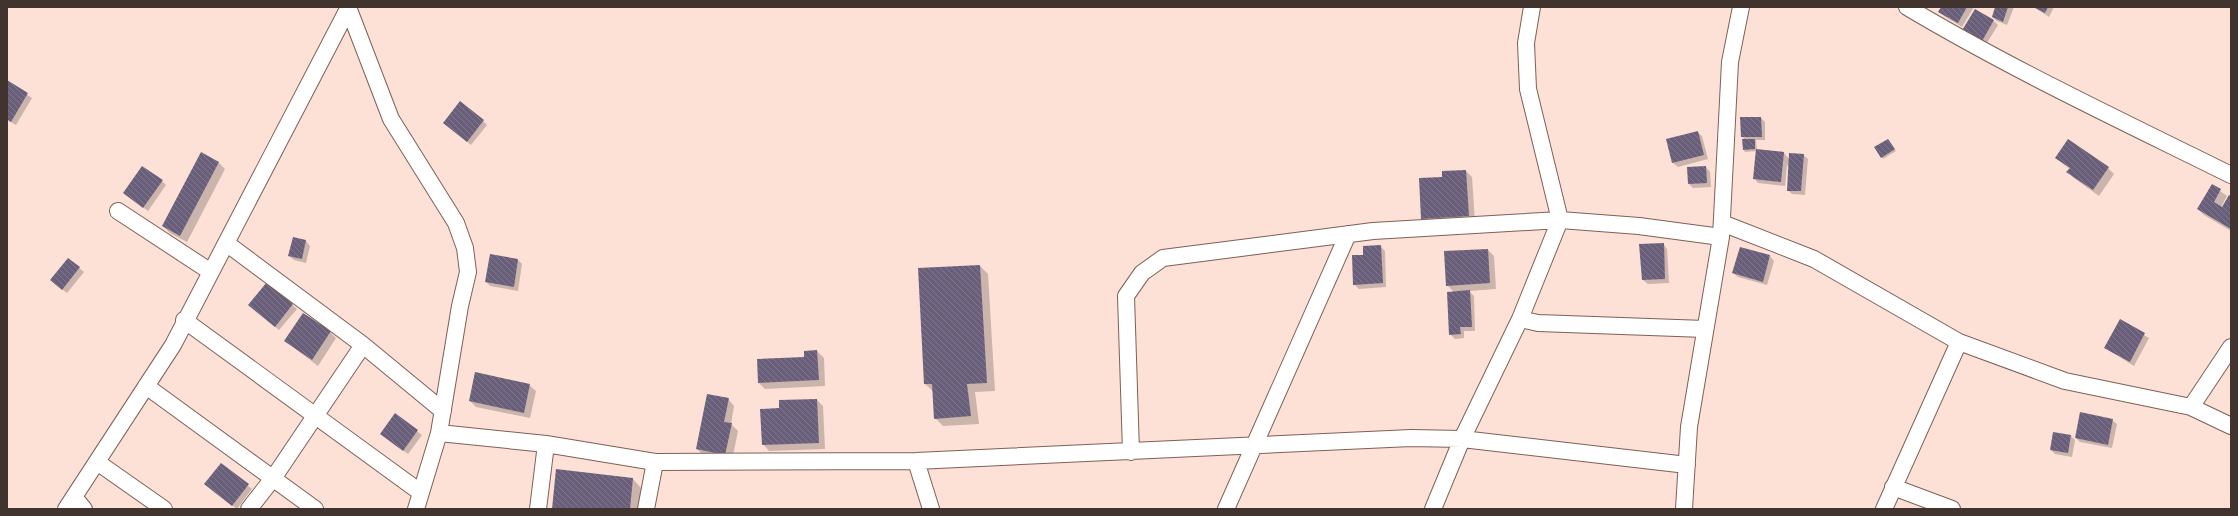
<svg xmlns="http://www.w3.org/2000/svg" width="2238" height="516" font-family="Poppins,sans-serif">
<defs>
<pattern id="building-back-hatch" width="6" height="6" patternUnits="userSpaceOnUse"><rect width="6" height="6" fill="#695f7a"/><path d="M-1 5l2 2M0 0l6 6M5-1l2 2" fill="none" stroke="#80788c"/></pattern>
</defs>
<rect width="100%" height="100%" fill="#fde1d6"/>
<!-- shadow -->
<path fill="#0003" d="M1942 7H1974L1962 27 1944 16 1939 12Z
M1996 7H2014L2007 25 1997 21 1993 17Z
M2034 7H2054L2049 17Z
M1994 21 1998 25 1985 46 1967 36Z
M7 81 32 98 16 125 7 120Z
M1761 118 1765 122V140H1756L1757 150 1784 153 1789 159 1803 155 1808 159 1805 195 1792 194 1788 190 1789 166 1787 165 1785 186 1758 183 1754 178 1757 151 1745 152 1744 150 1745 140 1742 136Z
M483 121 487 125 471 145 444 123Z
M1697 132 1702 136 1708 159 1678 167 1673 163Z
M1888 140 1896 151 1883 159 1882 157Z
M2056 158 2108 168 2114 174 2099 196 2074 178 2068 172 2070 169Z
M218 162 225 169 187 242 170 233 163 226Z
M1706 167 1710 172 1711 187 1693 188 1689 184 1688 168Z
M1466 171 1472 177 1475 222 1428 225 1422 218 1443 178Z
M162 181 166 185 148 211 124 193Z
M2212 185 2227 196 2221 207 2222 209 2231 197V231L2204 215 2198 209Z
M293 238 306 241 310 246 306 263 294 260 289 256Z
M1663 244 1667 249 1669 283 1648 284 1643 280Z
M1380 246 1385 251 1386 287 1359 289 1354 284 1364 256Z
M1488 250 1494 256 1496 289 1469 291 1474 296 1475 331H1464V338L1455 339 1450 334 1454 292 1447 285Z
M491 255 518 260 522 264 518 291 490 286 486 282Z
M1770 256 1774 261 1767 285 1738 277 1733 273Z
M68 259 84 272 67 293 55 284Z
M980 266 988 274 995 391 975 392 979 424 943 426 935 418 934 392 925 384Z
M267 283 297 309 279 330 253 309Z
M2120 321 2149 338 2134 366 2105 348Z
M330 332 336 338 318 366 285 341Z
M817 351 824 358 825 386 765 389 759 383 805 358V352Z
M529 385 536 391 530 418 476 407 470 401Z
M728 399 734 406 731 424 738 431 732 461 704 456 697 449Z
M817 400 823 406 825 449 769 451 763 444 780 409Z
M395 415 422 435 408 454 381 434Z
M2112 420 2117 424 2112 448 2080 442 2076 438Z
M2071 436 2075 440 2072 457 2055 454 2051 450Z
M221 464 252 489 237 509 210 488Z
M633 479 641 488 639 509H553Z"/>
<!-- building -->
<path fill="url(#building-back-hatch)" d="M1941 7H1967L1958 23 1938 12Z
M1995 7H2008L2003 22 1992 17Z
M2033 7H2048L2045 13Z
M1975 9 1994 20 1981 43 1961 32Z
M7 80 28 93 11 122 7 119Z
M460 101 484 120 467 142 443 123Z
M1740 117H1761L1762 137H1741Z
M1698 131 1704 155 1672 163 1666 139Z
M1742 139H1755V149L1743 150Z
M1888 139 1895 149 1881 158 1874 147Z
M2068 139 2109 167 2093 190 2066 172 2070 168 2055 158Z
M1756 149 1784 152 1781 182 1753 179Z
M201 152 219 162 180 236 162 226Z
M1789 153 1804 154 1801 191H1787Z
M142 166 163 180 143 208 123 193Z
M1706 166 1707 183 1688 184 1687 167Z
M1466 170 1469 216 1421 219 1419 178 1442 177V171Z
M2212 184 2221 189 2214 202 2222 207 2229 195 2231 196V229L2197 209Z
M293 237 306 240 302 259 288 256Z
M1664 243 1665 279 1642 280 1639 244Z
M1381 245 1383 283 1353 285 1352 255H1363V246Z
M1740 247 1770 255 1763 282 1732 273Z
M1488 249 1490 283 1446 286 1444 251Z
M490 254 518 259 514 287 485 282Z
M68 258 80 267 62 290 50 280Z
M980 265 987 383 967 384 971 416 934 419 932 384H924L918 268Z
M267 282 293 304 275 327 248 305Z
M1470 290 1472 327H1460L1461 334 1449 335 1447 292Z
M303 313 331 331 312 360 284 341Z
M2120 319 2145 333 2130 362 2104 348Z
M817 350 819 380 758 383 757 359 804 357V351Z
M475 372 530 384 524 413 469 401Z
M707 394 729 398 724 422 732 423 725 455 696 449Z
M817 399 819 443 762 445 760 409 779 408V400Z
M2080 412 2113 419 2108 445 2075 438Z
M395 413 418 430 403 451 380 434Z
M2053 432 2071 435 2068 453 2050 450Z
M221 463 249 484 232 506 204 484Z
M556 469 633 478 630 509H552Z"/>
<g fill="none" stroke-linecap="round" stroke-linejoin="round">
<!-- minor casing -->
<g stroke="#7e6055" stroke-width="18">
<path id="minor" d="M348 7 391 119 456 223 465 248 468 272 460 306 439 433 416 509
M1907 7C2011 69 2122 121 2231 175
M118 211 211 272
M1722 223 1814 259 1959 342 2065 381 2191 407 2231 426
M226 243 363 345 443 411
M1520 319 1538 323 1705 329
M184 320 420 492
M146 386 315 509
M2191 407 2231 347
M439 433 546 444 655 462 916 461 1411 438 1462 439 1687 465
M1131 452 1126 296 1142 273 1163 258 1373 231 1560 220 1639 226 1721 237
M916 461 931 509
M97 462 164 509
M1893 487 1952 509
M74 497 84 509
M66 509 173 345 349 7
M249 509 274 477 363 345
M538 509 546 444
M646 509 655 462
M1226 509 1348 234
M1433 509 1462 439 1520 319 1560 220 1528 89 1526 43 1532 7
M1684 509 1689 427 1721 237 1730 62 1741 7
M1884 509 1959 342"/>
</g>
<!-- minor -->
<use href="#minor" stroke="#fff" stroke-width="16"/>
</g>
<!-- border -->
<rect width="2238" height="516" fill="none" stroke="#41332e" stroke-width="16"/>
</svg>
